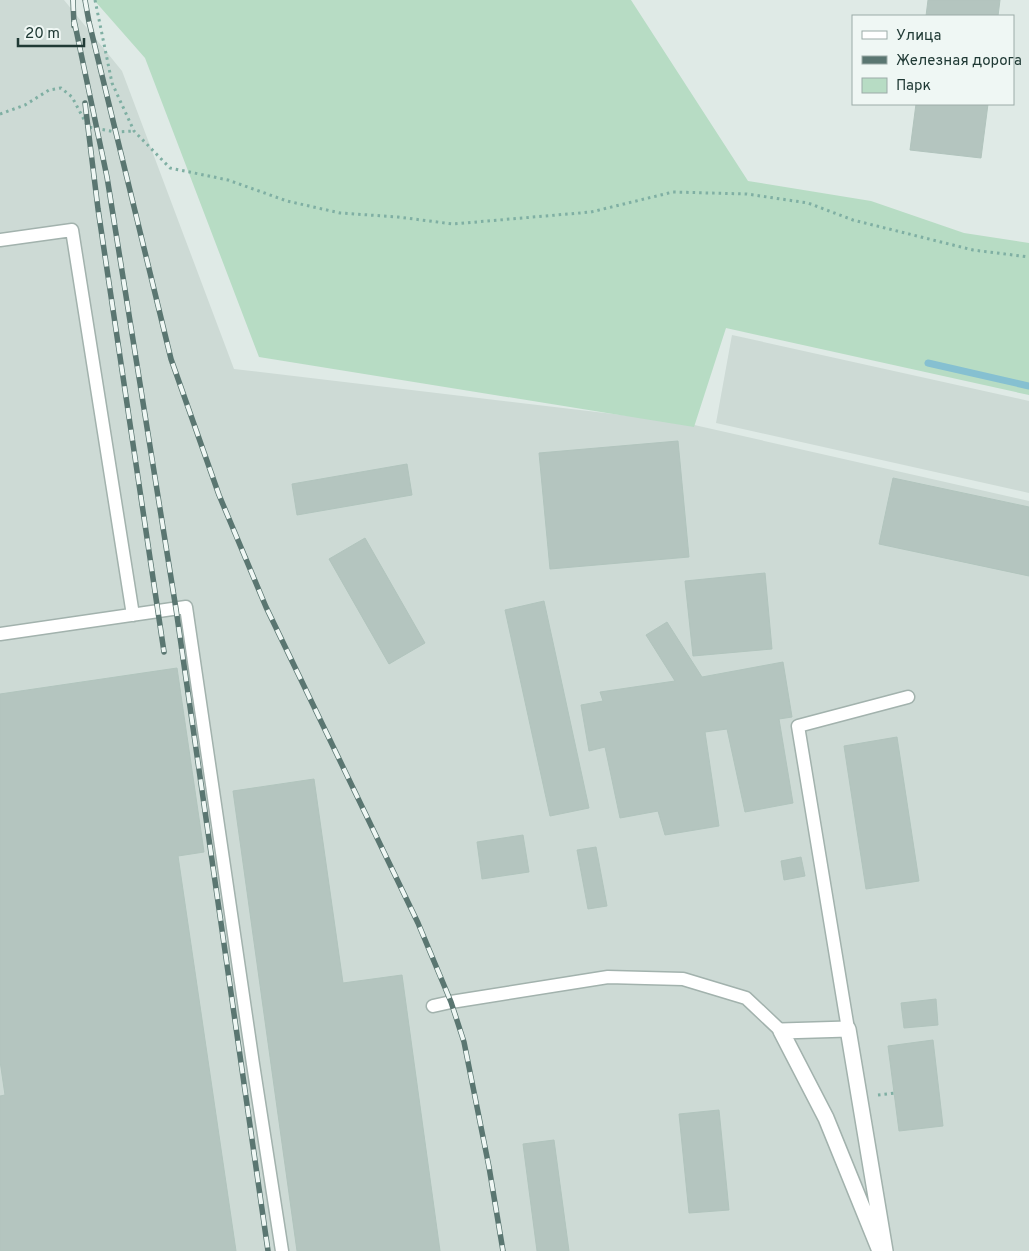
<svg xmlns="http://www.w3.org/2000/svg" width="1029" height="1251" font-family="Overpass,sans-serif">
<rect width="100%" height="100%" fill="#dfeae6"/>
<!-- built -->
<path fill="#cddad5" d="M0 0H64L122 71 234 369 681 422 1029 501V1251H0Z
M732 335 1029 401V493L716 423Z"/>
<!-- green -->
<path fill="#b7dcc4" d="M94 0H631L748 181 871 201 964 233 1029 243V395L726 328 694 427 259 357 145 58Z"/>
<g fill="none" stroke-linecap="round" stroke-linejoin="round">
<!-- stream -->
<path stroke="#86c0d1" stroke-width="7" d="M928 363 1029 386"/>
</g>
<!-- building -->
<path fill="#b4c5bf" stroke="#b1c4bd" d="M928 0H1000L998 16H926Z
M916 104H988L981 158 910 150Z
M678 441 689 557 550 569 539 453Z
M407 464 412 495 297 515 292 484Z
M893 478 1029 507V576L879 544Z
M365 538 425 643 389 664 329 559Z
M765 573 772 649 693 656 685 581Z
M544 601 589 808 550 816 505 610Z
M667 622 702 677 783 662 792 717 779 719 793 803 745 812 727 729 705 732 719 826 665 835 658 811 620 818 605 747 589 751 581 705 603 701 600 692 675 681 646 635Z
M177 668 204 852 178 856 236 1251H0V1096L5 1095 0 1061V694Z
M897 737 919 881 866 889 844 746Z
M314 779 343 983 402 975 440 1251H297L233 791Z
M523 835 529 872 482 879 477 842Z
M596 847 607 906 588 909 577 850Z
M801 857 805 876 784 880 781 861Z
M936 999 938 1025 904 1028 901 1003Z
M933 1040 943 1126 899 1131 888 1046Z
M719 1110 729 1210 689 1213 679 1114Z
M554 1140 569 1251H537L523 1144Z"/>
<g fill="none" stroke-linecap="round" stroke-linejoin="round">
<!-- lane casing -->
<g stroke="#a2b2ad" stroke-width="15">
<path id="lane" d="M0 240 72 230 133 615
M0 634 186 607 253 1064 282 1251
M433 1006 451 1002 608 977 683 979 746 998 781 1031
M848 1029 798 726 908 697"/>
</g>
<!-- street casing -->
<g stroke="#a2b2ad" stroke-width="18">
<path id="street" d="M880 1251 826 1118 781 1031 848 1029 885 1251"/>
</g>
<!-- path -->
<path stroke="#7fafa3" stroke-width="3" stroke-dasharray="2.5 4" stroke-linecap="butt" d="M95 0 112 83 134 131 170 168 228 180 287 201 340 213 398 217 453 224 591 212 673 192 747 194 808 203 853 220 973 250 1029 257
M0 114 25 105 49 90 61 88 72 97 88 127 116 132 134 131
M878 1095 895 1093"/>
<!-- lane -->
<use href="#lane" stroke="#fff" stroke-width="12"/>
<!-- street -->
<use href="#street" stroke="#fff" stroke-width="15"/>
<!-- rail casing -->
<g stroke="#5a7671" stroke-width="5.5">
<path id="rail" d="M73 0 74 26
M85 0 89 22 171 359 219 495 266 607 418 923 451 1002 464 1042 489 1167 503 1251
M74 20 107 177 176 609 268 1251
M85 103 98 209 164 652"/>
</g>
<!-- rail -->
<use href="#rail" stroke="#eff7f4" stroke-width="4" stroke-dasharray="11" stroke-linecap="butt"/>
</g>
<!-- legend -->
<rect x="852" y="15" width="162" height="90" fill="#eff7f4" stroke="#9caba8"/>
<rect x="862" y="31" width="25" height="8" fill="#ffffff" stroke="#9caba8"/>
<text x="896" y="40" font-size="15" fill="#203a35">Улица</text>
<rect x="862" y="56" width="25" height="8" fill="#5a7671" stroke="#9caba8"/>
<text x="896" y="65" font-size="15" fill="#203a35">Железная дорога</text>
<rect x="862" y="78" width="25" height="15" fill="#b7dcc4" stroke="#9caba8"/>
<text x="896" y="90" font-size="15" fill="#203a35">Парк</text>
<!-- scale -->
<path d="M18 38v8h66v-8" fill="none" stroke="#203a35" stroke-width="2.5"/>
<text x="25" y="38" font-size="15" fill="#203a35" stroke="#eff7f4" stroke-width="4" paint-order="stroke">20 m</text>
</svg>
